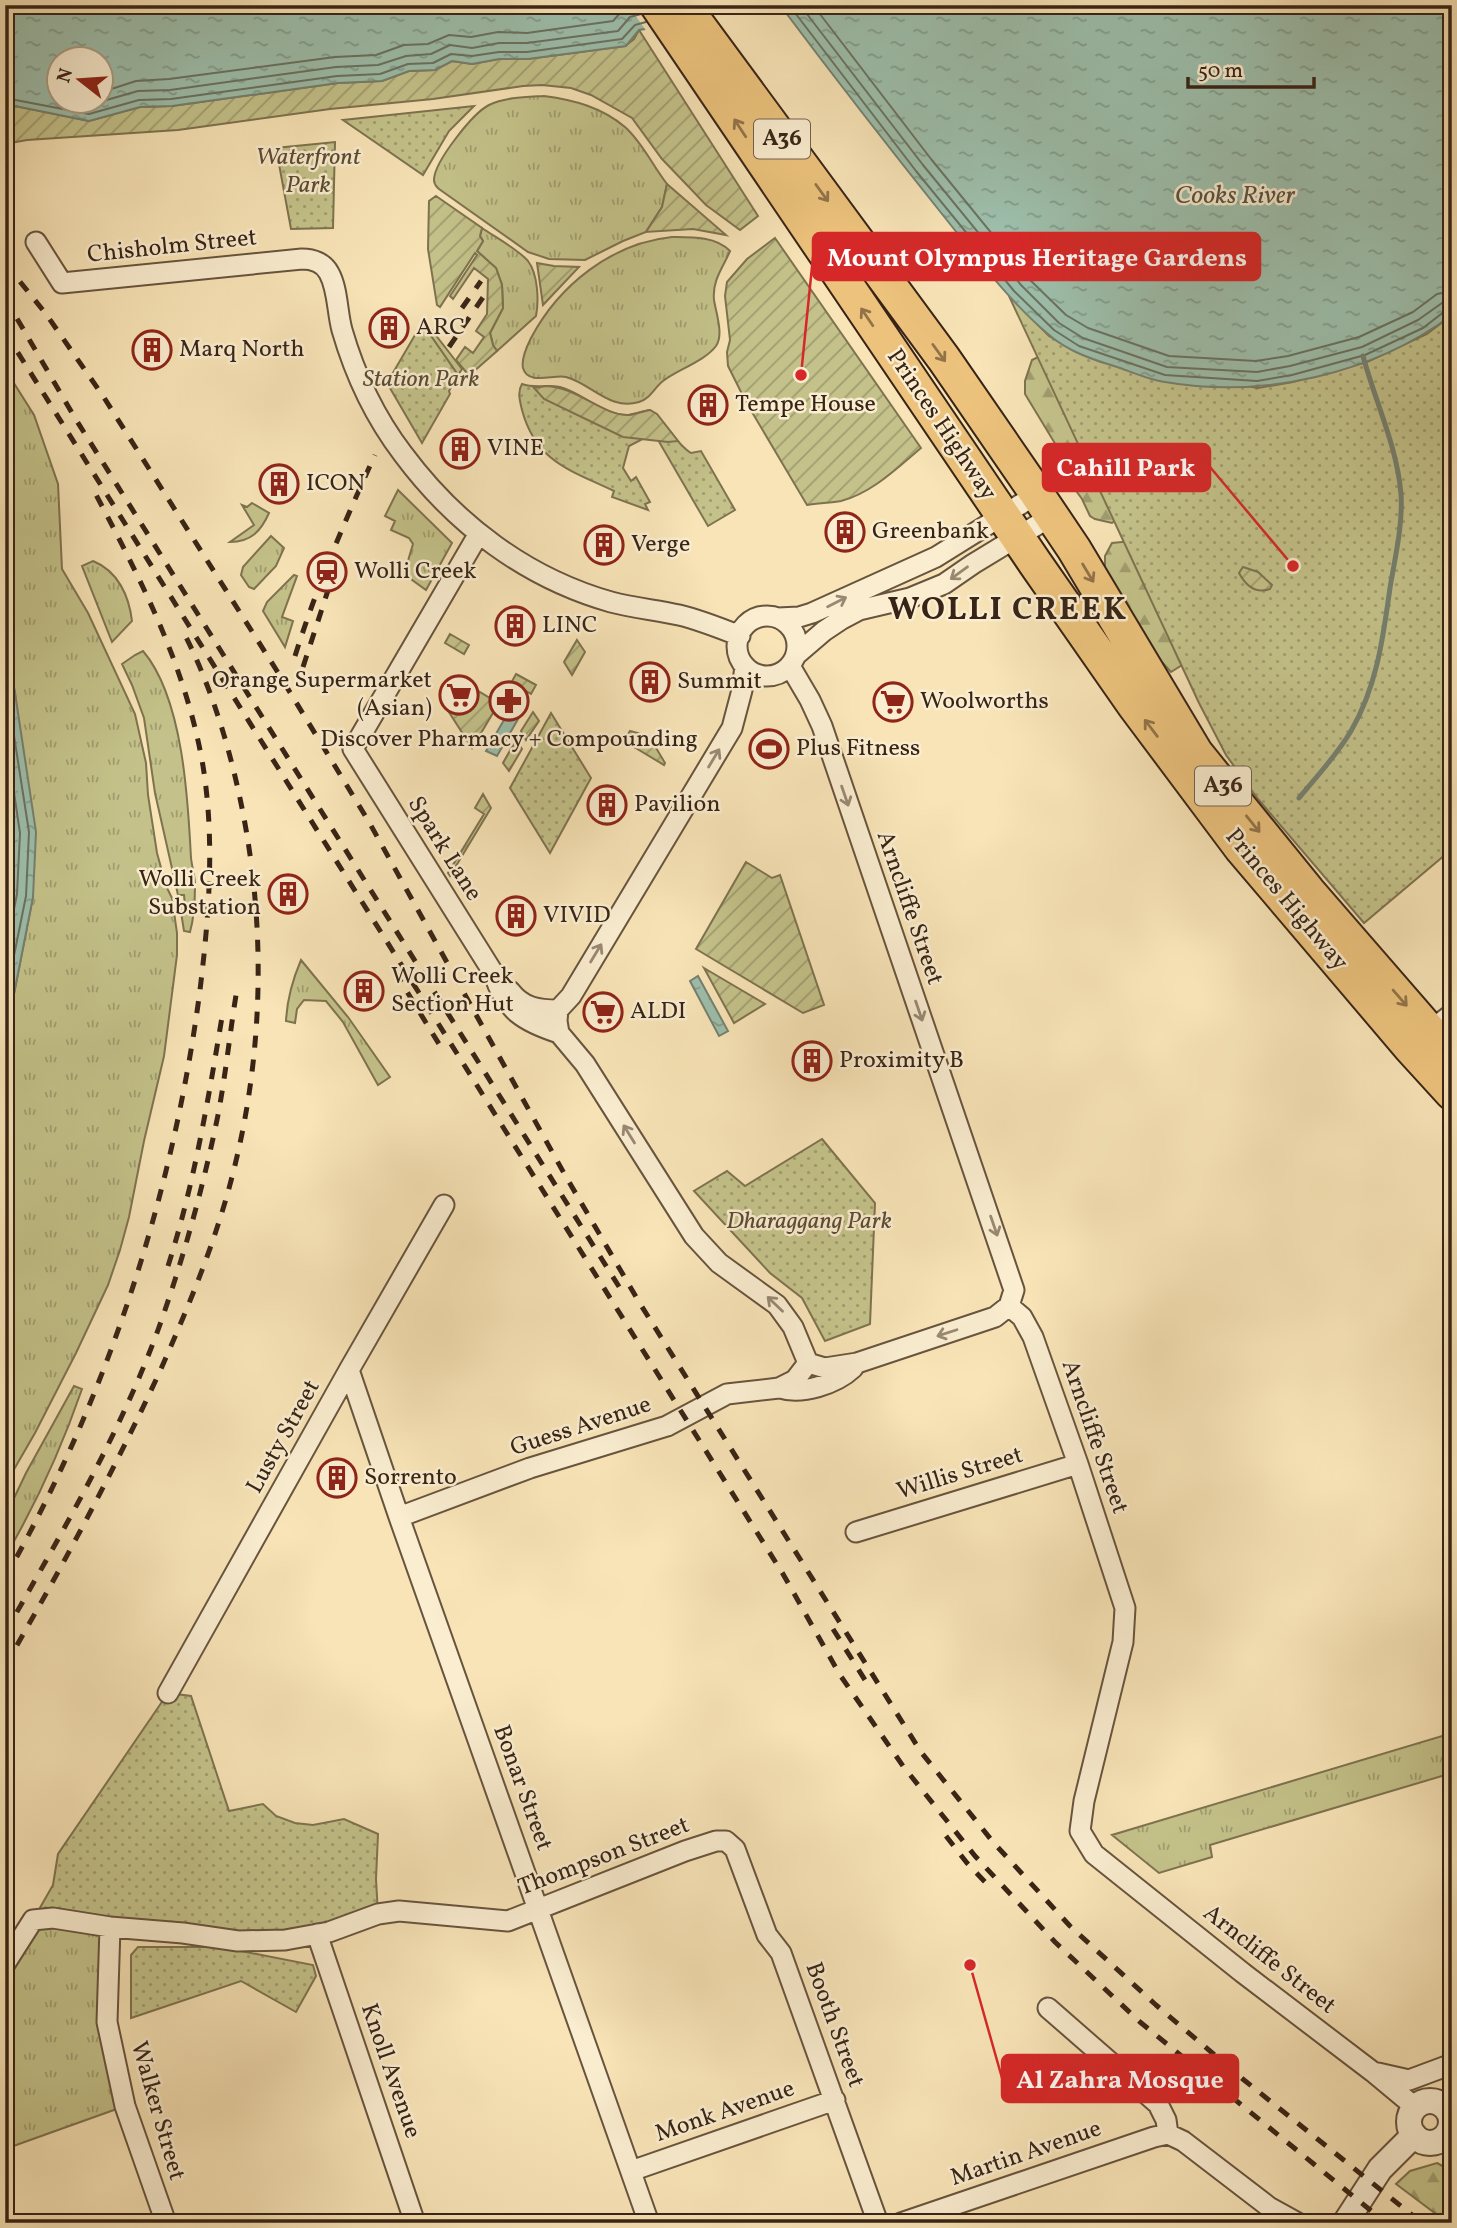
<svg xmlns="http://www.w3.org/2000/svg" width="1457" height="2228" font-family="Vollkorn,serif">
<defs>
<pattern id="grass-tufts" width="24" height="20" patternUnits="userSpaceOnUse" patternTransform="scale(1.75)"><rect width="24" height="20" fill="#c4c28a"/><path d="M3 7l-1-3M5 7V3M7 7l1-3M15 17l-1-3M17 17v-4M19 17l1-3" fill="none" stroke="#a09d70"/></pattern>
<pattern id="forest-firs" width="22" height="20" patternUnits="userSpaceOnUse" patternTransform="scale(1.75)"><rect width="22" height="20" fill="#c4c28a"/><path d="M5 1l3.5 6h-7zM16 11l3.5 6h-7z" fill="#a09d70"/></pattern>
<pattern id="park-dots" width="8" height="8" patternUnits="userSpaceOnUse" patternTransform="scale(1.75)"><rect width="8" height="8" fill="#c4c28a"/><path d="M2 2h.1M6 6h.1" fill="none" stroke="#a09d70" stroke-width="1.8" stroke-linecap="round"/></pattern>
<pattern id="garden-furrows" width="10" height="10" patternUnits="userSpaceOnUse" patternTransform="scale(1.75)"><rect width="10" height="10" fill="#c4c28a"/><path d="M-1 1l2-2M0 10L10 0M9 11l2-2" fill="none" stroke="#a09d70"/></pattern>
<pattern id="water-ripples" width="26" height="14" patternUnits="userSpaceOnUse" patternTransform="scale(1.75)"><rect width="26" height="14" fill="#9dbfac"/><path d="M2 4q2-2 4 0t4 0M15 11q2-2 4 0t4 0" fill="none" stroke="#819b8b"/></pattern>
</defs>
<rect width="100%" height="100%" fill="#f8e4b7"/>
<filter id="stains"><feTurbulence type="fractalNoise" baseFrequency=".00286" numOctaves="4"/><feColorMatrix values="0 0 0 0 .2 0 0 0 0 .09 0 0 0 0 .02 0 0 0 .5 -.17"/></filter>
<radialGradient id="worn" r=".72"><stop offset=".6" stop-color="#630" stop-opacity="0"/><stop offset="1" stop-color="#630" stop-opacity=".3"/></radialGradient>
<!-- grass -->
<path fill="url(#grass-tufts)" stroke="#7e7350" stroke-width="2" d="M544 96C574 100 601 107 625 127 642 142 653 166 667 184L662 207 646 232 623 241 585 260 549 259 528 252 439 189C436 186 434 185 434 180 434 162 473 113 489 105 506 97 527 97 544 96Z
M482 228C495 237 519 250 528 261 538 274 539 301 536 316L497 351 493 345 490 333 503 308 502 285 496 268 477 251 483 241 480 236Z
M672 237C691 237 716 236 730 251 723 268 712 280 714 300 716 313 724 335 716 346 705 361 677 370 663 381 654 388 650 399 639 402 610 411 592 384 566 377 554 374 528 386 523 368 521 359 527 346 531 338 559 285 612 243 672 237Z
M424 320 462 369 458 375 422 323Z
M5 369 34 415 58 484 62 569 88 613 135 714 146 763 148 795 157 853 166 886 172 898 177 933V955L164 1056 144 1141 129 1217 120 1250 108 1285 76 1353 35 1433 5 1485V1023L12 1004 33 897 15 693 5 642Z
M398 490 452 543 426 590 404 574 413 544 409 538 391 530 395 521 385 516Z
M252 503 269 513C261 531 251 542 230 542L254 525 242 505 247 507Z
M271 536 284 548 276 566 254 589 249 587 241 575 243 567Z
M93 561C118 571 129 596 132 621L112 642 82 566Z
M294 575 297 576 282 617 293 621 285 647 263 611 267 602Z
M143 651C183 698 188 799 191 858 192 867 195 876 195 885 195 900 194 918 190 932L184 931 180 906H185L184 895H178L155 793 144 718 132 685 122 664 135 655Z
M301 960 348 1017 390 1077 378 1085 343 1022 326 1001 304 1000 297 1009 295 1023 286 1021C287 999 292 981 301 960Z
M74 1386 82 1389C62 1447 36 1504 5 1557V1517L26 1473Z
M1452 1733V1773L1210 1845 1212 1857 1159 1873 1112 1835Z
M33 1920 110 1927 107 2022 125 2106 5 2149V1964Z"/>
<!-- forest -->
<path fill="url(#forest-firs)" stroke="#7e7350" stroke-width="2" d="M1044 354 1128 510 1112 523 1095 519 1090 516 1082 499 1069 481 1065 460 1025 394V381L1032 360Z
M1132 541 1198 655 1171 672 1161 661 1105 570V556L1112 543Z
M1437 2163 1452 2171V2223H1448L1396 2184 1410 2171Z"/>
<!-- park -->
<path fill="url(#park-dots)" stroke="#7e7350" stroke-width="2" d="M474 106 449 131 423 175 343 120Z
M335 142 333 228 291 229 276 148Z
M1009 296 1049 336 1076 352 1101 362 1258 388 1293 382 1367 362 1427 334 1452 315V849L1364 923 1258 799 1226 755 1199 703Z
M422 323 458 375 449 391 450 394 422 443 387 383Z
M522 384C536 389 546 384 560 387 583 393 604 416 628 415 635 414 643 411 650 410 667 421 674 443 691 453L701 451 735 510 708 526 654 433 629 446 623 468 631 481 636 477 650 502 645 504 648 510 612 497 614 491C570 470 536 462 522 410 520 401 517 392 522 384Z
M551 713 591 778 550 853 510 788Z
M822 1139 875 1203 870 1324 825 1341 802 1298 770 1273 694 1191 727 1171 745 1186Z
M168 1693 191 1696 229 1811 263 1804 276 1816 295 1823 313 1825 344 1819 378 1834 376 1879 378 1914 285 1940 33 1920 53 1885 58 1854Z
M138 1947H220L313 1965 316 1976 296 2012 241 1981 131 2018V1955Z"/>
<!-- garden -->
<path fill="url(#garden-furrows)" stroke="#7e7350" stroke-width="2" d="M639 30 758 216 740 230 706 205 686 184 662 159 632 118 591 95 571 88 542 85 523 86 433 99 330 109 178 130 27 140 5 144V104L89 121 140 107 172 106 338 83 382 81 409 71 435 70 452 61 472 64 499 59H528L625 46 634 39Z
M667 184 726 235 693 229 646 232 662 207Z
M436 196 482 228 480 236 483 241 477 251 496 268 502 285 503 308 490 333 493 345 497 351 472 373 466 372 456 360 465 347 473 353 484 337 476 331 487 314 488 279 474 268 453 299 450 296 477 255 475 253 440 307 437 305 428 249 429 201Z
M775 238 921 448C897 468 872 493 841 501 831 503 818 503 807 505L746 402 728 366 727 352 730 340 725 296 727 282 747 259Z
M537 263 554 266 579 267 543 305Z
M546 386C577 387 603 416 629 415 636 414 644 411 650 410L657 414 678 441 668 442 623 437 544 399 534 388Z
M1243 567 1258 572 1272 585 1270 589C1256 594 1246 586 1239 573Z
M450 634 469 645 464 654 445 643Z
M577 640 585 652 572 675 564 662Z
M516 674 536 685 531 694 511 683Z
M460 680 493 700 491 704 496 708 472 748 445 706Z
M533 712 539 721 526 740 521 731Z
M630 731 649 736 665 763 664 765 624 741Z
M516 740 522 749 509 771 503 763Z
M483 794 491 808 450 876 448 873 484 814 475 808Z
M746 862 772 878 780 875 824 1005 803 1013 696 949Z
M704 968 765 1004 734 1023Z"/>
<!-- water -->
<path fill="url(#water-ripples)" stroke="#758170" stroke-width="2" fill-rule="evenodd" d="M5 5H687L663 26 639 30 626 46 528 59H499L472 64 452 61 435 70 409 71 382 81 338 83 172 106 140 107 89 121 5 104ZM60 60H102V102H60Z
M780 5H1452V315C1373 374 1263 399 1165 382 1150 380 1134 373 1120 368 1095 360 1068 352 1048 334 1009 301 978 259 946 219 890 149 834 77 780 5Z
M5 642 15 693 36 832 33 897 12 1004 5 1023Z
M512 706 522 712 497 756 486 751Z
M698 976 728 1031 719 1036 690 981Z"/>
<!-- pier -->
<path fill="#f8e4b7" d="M628 5H691L665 29 647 32Z"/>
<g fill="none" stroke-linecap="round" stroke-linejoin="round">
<!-- shore -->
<path stroke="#6a7261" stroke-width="2" d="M789 5 916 171 1014 291 1054 330 1079 346 1165 375 1257 381 1292 375 1365 355 1423 328 1445 311 1452 310
M800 5 923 165 1021 285 1059 323 1083 338 1167 367 1257 372 1290 366 1362 347 1418 320 1442 303 1452 301
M813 5 931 159 1028 278 1066 315 1088 328 1169 356 1256 361 1288 356 1359 337 1413 312 1437 294 1452 291
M102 92 136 81 169 79 335 57 376 55 404 45 428 44 449 35 471 37 498 32 527 33 613 21 622 11 631 5
M5 98 89 114 139 100 171 99 337 76 380 74 408 64 433 63 451 54 472 56 499 52H527L622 39 635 25 646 22
M73 102 89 105 138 91 170 90 336 67 378 65 406 56 431 54 450 45 472 48 499 43H527L618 31 630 17 641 14
M5 678 29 832 26 896 5 1000
M5 732 20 833 17 894 5 954
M5 803 10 833 5 900"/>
<!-- stream -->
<path stroke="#758170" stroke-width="5" d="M1299 798C1317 776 1337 755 1351 731 1377 686 1383 638 1390 588 1395 557 1403 525 1401 494 1397 446 1375 401 1363 356"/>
<!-- minor casing -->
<g stroke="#68543e" stroke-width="23">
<path id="minor" d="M36 242 62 283 302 259C313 259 324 263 329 273 338 289 337 312 342 330 355 375 374 416 403 454 455 524 526 578 611 602 634 608 657 610 679 615 700 620 720 628 740 636
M478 535 353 749 494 974C505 1011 525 1022 559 1033
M737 646a30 30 0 1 1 60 0a30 30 0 1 1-60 0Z
M778 618 799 617 812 613 936 557 1037 494
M796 655 824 631 842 619 859 610 910 598 944 584 973 564 1052 516
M790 666 810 700 822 726 1014 1290 1009 1306 995 1317 857 1363 825 1368 808 1363
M510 991C523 1008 538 1010 558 1010
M558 1010 557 1021 559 1033 585 1064 694 1236 719 1263 777 1305 793 1327 808 1363
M558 1010 571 996 732 728 742 690 745 666
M1422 1037 1452 1014
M1009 1306 1022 1317 1033 1337 1078 1464 1125 1608 1123 1642 1084 1801 1080 1831 1094 1854 1243 1973 1373 2072 1415 2107
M349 1370 399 1517 649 2223
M780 1388C802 1395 836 1384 853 1368
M399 1517 530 1468 667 1426 727 1394 779 1388 795 1380 808 1363
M856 1532 1078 1464
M168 1693 349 1370 444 1205
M110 1927 107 2022 125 2106 166 2223
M317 1934 415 2223
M5 1964 33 1920 53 1918 110 1927 183 1933 238 1941 285 1940 329 1932 378 1914 399 1911 508 1921 685 1851 716 1841H726L735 1849 767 1935 781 1953 878 2223
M1048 2008 1158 2104 1166 2120 1168 2134 1183 2141 1269 2207 1298 2223
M1378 2073 1409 2080 1452 2064
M1446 2136 1452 2141
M631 2171 835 2100
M901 2223 1154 2137 1168 2134"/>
</g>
<!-- tertiary casing -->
<g stroke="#68543e" stroke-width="28">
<path id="tertiary" d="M1409 2122a21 21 0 1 1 42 0a21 21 0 1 1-42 0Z
M1345 2223 1380 2169 1414 2135"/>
</g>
<!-- trunk casing -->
<g stroke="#382416" stroke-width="37">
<path id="trunk" d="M657 5 1035 563 1134 705 1241 848 1410 1047 1452 1093
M687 10 944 359 1037 494 1074 549 1196 753 1308 891 1452 1057"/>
</g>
<!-- minor -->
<use href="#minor" stroke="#faedd0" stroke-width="19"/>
<!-- tertiary -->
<use href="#tertiary" stroke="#faedd0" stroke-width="24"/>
<!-- trunk -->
<use href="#trunk" stroke="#ecc27c" stroke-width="33"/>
<!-- rail -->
<path stroke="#382416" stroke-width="5" stroke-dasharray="12 12" stroke-linecap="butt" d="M5 263 46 314 103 396 277 671 369 822 565 1175 639 1302 921 1752 993 1842 1070 1926 1156 2005 1244 2080 1422 2223
M5 298 75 418 623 1293
M462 308 481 281
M5 332 783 1574 840 1675 903 1766 975 1856 1055 1942 1140 2022 1386 2223
M449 347 488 290
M295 656C317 586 345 520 375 455
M303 667 332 578
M395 972 439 1044
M168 1266C194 1185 208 1101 222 1017
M5 1578C107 1398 173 1196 200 990 209 916 215 841 203 766 186 666 140 578 93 489
M833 1629 870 1688
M5 1633C61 1534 119 1436 158 1330 183 1260 203 1188 218 1115 226 1073 230 1031 237 989
M5 1666C61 1569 114 1471 161 1369 189 1305 216 1241 233 1173 263 1056 266 931 243 813 231 752 213 691 185 635
M946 1836 967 1863 987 1884"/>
</g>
<!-- one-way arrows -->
<defs><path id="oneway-shaft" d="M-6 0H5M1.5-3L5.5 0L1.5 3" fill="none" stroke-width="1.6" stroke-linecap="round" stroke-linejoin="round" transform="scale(1.75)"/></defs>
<g stroke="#927349">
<use href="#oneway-shaft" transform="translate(740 128) rotate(-123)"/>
<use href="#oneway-shaft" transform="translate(822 193) rotate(54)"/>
<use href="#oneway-shaft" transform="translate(867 317) rotate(-124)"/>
<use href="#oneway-shaft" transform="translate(939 353) rotate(54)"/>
<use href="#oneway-shaft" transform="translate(1088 573) rotate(59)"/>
<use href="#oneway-shaft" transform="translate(1151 728) rotate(-127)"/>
<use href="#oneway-shaft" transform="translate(1253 824) rotate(51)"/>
<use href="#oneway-shaft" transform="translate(1400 998) rotate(49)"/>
</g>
<g stroke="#998873">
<use href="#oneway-shaft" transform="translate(959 573) rotate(144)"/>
<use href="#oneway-shaft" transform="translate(837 602) rotate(-27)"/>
<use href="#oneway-shaft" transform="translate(714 758) rotate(-59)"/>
<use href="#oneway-shaft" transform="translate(845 796) rotate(71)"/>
<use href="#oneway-shaft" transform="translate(596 953) rotate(-59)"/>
<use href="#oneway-shaft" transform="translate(919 1011) rotate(71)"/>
<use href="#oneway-shaft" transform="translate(629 1134) rotate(-122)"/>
<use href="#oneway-shaft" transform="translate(994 1226) rotate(71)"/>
<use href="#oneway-shaft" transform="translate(775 1304) rotate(-136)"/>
<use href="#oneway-shaft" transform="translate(947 1333) rotate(162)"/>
</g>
<!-- icons -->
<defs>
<g id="building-ring" transform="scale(2.0125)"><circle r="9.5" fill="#faedd0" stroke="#8f2418" stroke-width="1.5"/><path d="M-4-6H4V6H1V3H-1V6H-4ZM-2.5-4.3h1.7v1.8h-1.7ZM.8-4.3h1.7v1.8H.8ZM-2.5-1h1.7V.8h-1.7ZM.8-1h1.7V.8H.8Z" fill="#8f2418"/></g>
<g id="station-ring" transform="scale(2.0125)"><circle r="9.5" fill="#faedd0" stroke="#8f2418" stroke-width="1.5"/><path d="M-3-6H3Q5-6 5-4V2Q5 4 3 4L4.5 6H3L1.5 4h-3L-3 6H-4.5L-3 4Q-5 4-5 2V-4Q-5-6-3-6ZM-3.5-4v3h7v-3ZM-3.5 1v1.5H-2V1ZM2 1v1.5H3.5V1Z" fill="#8f2418"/></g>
<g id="supermarket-ring" transform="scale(2.0125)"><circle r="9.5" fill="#faedd0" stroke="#8f2418" stroke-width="1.5"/><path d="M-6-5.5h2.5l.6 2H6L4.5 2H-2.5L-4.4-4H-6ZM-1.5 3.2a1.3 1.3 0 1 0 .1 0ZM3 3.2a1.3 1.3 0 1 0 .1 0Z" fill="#8f2418"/></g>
<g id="pharmacy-ring" transform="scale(2.0125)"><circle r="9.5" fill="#faedd0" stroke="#8f2418" stroke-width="1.5"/><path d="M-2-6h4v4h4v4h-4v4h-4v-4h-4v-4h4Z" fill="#8f2418"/></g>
<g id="stadium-ring" transform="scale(2.0125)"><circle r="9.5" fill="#faedd0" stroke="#8f2418" stroke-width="1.5"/><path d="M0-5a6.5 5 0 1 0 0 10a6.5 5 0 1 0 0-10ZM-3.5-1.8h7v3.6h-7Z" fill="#8f2418"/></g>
</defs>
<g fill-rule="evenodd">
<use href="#building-ring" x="389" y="328"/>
<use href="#building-ring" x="152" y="350"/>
<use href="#building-ring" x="708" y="405"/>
<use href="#building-ring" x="460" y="449"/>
<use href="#building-ring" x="279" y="484"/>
<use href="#building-ring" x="845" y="532"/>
<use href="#building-ring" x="604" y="545"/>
<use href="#station-ring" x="327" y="572"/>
<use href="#building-ring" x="515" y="626"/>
<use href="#building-ring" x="650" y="682"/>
<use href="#supermarket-ring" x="459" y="695"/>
<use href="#pharmacy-ring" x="509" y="701"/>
<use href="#supermarket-ring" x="893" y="702"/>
<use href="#stadium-ring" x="769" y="749"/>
<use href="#building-ring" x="607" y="805"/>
<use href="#building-ring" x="288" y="894"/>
<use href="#building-ring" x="516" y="916"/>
<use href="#building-ring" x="364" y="991"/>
<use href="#supermarket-ring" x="603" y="1012"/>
<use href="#building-ring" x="812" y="1061"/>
<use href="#building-ring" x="337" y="1478"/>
</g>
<g text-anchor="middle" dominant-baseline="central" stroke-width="5" stroke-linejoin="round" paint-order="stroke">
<!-- shield labels -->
<g fill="#faedd0" stroke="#72604e" stroke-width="2">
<rect x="754" y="119.5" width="56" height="39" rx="5"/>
<rect x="1195" y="766.5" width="56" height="39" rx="5"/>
</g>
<g font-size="23" font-weight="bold" fill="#382416">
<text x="782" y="139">A36</text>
<text x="1223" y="786">A36</text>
</g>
<!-- park labels -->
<g font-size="24" font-style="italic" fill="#5b4c33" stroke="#faedd0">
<text x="308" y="158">Waterfront<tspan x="308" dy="28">Park</tspan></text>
<text x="421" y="380">Station Park</text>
<text x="809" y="1222">Dharaggang Park</text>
</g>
<!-- street labels -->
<g font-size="24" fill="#382416" stroke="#faedd0">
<text transform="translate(172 247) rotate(-6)">Chisholm Street</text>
<text transform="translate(941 425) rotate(56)">Princes Highway</text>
<text transform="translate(444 849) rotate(58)">Spark Lane</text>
<text transform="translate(1286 900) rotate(50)">Princes Highway</text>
<text transform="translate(909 908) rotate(71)">Arncliffe Street</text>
<text transform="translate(581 1427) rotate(-18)">Guess Avenue</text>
<text transform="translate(284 1437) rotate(-61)">Lusty Street</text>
<text transform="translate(1094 1437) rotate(71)">Arncliffe Street</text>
<text transform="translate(960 1474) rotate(-17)">Willis Street</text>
<text transform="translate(522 1788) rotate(70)">Bonar Street</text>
<text transform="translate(604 1857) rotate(-21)">Thompson Street</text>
<text transform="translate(1269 1960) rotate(38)">Arncliffe Street</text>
<text transform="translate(834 2025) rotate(70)">Booth Street</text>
<text transform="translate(390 2071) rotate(71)">Knoll Avenue</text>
<text transform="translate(157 2111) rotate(74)">Walker Street</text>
<text transform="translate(725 2112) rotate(-19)">Monk Avenue</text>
<text transform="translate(1026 2154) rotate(-19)">Martin Avenue</text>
</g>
<!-- poi labels -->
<g font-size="24" fill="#382416" stroke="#faedd0" text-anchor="start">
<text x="416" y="328">ARC</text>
<text x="179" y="350">Marq North</text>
<text x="735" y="405">Tempe House</text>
<text x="487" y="449">VINE</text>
<text x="306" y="484">ICON</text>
<text x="872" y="532">Greenbank</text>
<text x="631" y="545">Verge</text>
<text x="354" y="572">Wolli Creek</text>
<text x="542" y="626">LINC</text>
<text x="432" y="681" text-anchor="end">Orange Supermarket<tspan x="432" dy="28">(Asian)</tspan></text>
<text x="677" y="682">Summit</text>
<text x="920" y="702">Woolworths</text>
<text x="509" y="740" text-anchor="middle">Discover Pharmacy + Compounding</text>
<text x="796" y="749">Plus Fitness</text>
<text x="634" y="805">Pavilion</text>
<text x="261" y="880" text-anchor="end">Wolli Creek<tspan x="261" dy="28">Substation</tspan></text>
<text x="543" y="916">VIVID</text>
<text x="391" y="977">Wolli Creek<tspan x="391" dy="28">Section Hut</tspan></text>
<text x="630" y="1012">ALDI</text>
<text x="839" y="1061">Proximity B</text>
<text x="364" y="1478">Sorrento</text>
</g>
<!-- water labels -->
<g font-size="26" font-style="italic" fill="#565243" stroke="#faedd0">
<text x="1235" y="196">Cooks River</text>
</g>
<!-- district labels -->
<g font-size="32" font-weight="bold" letter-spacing="2" fill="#382416" stroke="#faedd0">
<text x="1008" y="611">WOLLI CREEK</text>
</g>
</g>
<!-- callouts -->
<path fill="none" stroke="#d62828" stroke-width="2.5" d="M801 375L813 257M1293 566L1210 467M970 1965L1002 2078"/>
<g fill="#d62828" stroke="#faedd0" stroke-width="2.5">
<circle cx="801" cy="375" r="7"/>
<circle cx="1293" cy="566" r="7"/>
<circle cx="970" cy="1965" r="7"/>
</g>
<g fill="#d62828" stroke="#d62828" stroke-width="2.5">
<rect x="813" y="233" width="447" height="47" rx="7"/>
<rect x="1043" y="444" width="167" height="47" rx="7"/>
<rect x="1002" y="2055" width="236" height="47" rx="7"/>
</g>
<g font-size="26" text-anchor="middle" font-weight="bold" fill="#fff">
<text x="1037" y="266">Mount Olympus Heritage Gardens</text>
<text x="1126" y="476">Cahill Park</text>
<text x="1120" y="2088">Al Zahra Mosque</text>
</g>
<!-- margin -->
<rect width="1457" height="2228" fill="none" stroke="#f8e4b7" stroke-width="28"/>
<rect x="7" y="7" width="1443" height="2214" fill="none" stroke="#382416" stroke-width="3.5"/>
<rect x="14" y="14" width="1429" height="2200" fill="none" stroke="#382416" stroke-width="2"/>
<!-- north arrow -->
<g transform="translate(80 80) rotate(287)"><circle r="33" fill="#faedd0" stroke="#ac9d86" stroke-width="2"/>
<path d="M0-5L12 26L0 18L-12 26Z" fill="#8f2418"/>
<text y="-10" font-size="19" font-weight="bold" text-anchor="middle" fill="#382416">N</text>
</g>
<!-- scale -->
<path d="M1188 77v10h126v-10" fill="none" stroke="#382416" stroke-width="3.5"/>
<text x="1198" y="77" font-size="21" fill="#382416" stroke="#faedd0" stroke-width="5" paint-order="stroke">50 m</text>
<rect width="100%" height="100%" filter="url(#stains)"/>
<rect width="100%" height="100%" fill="url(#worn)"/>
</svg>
